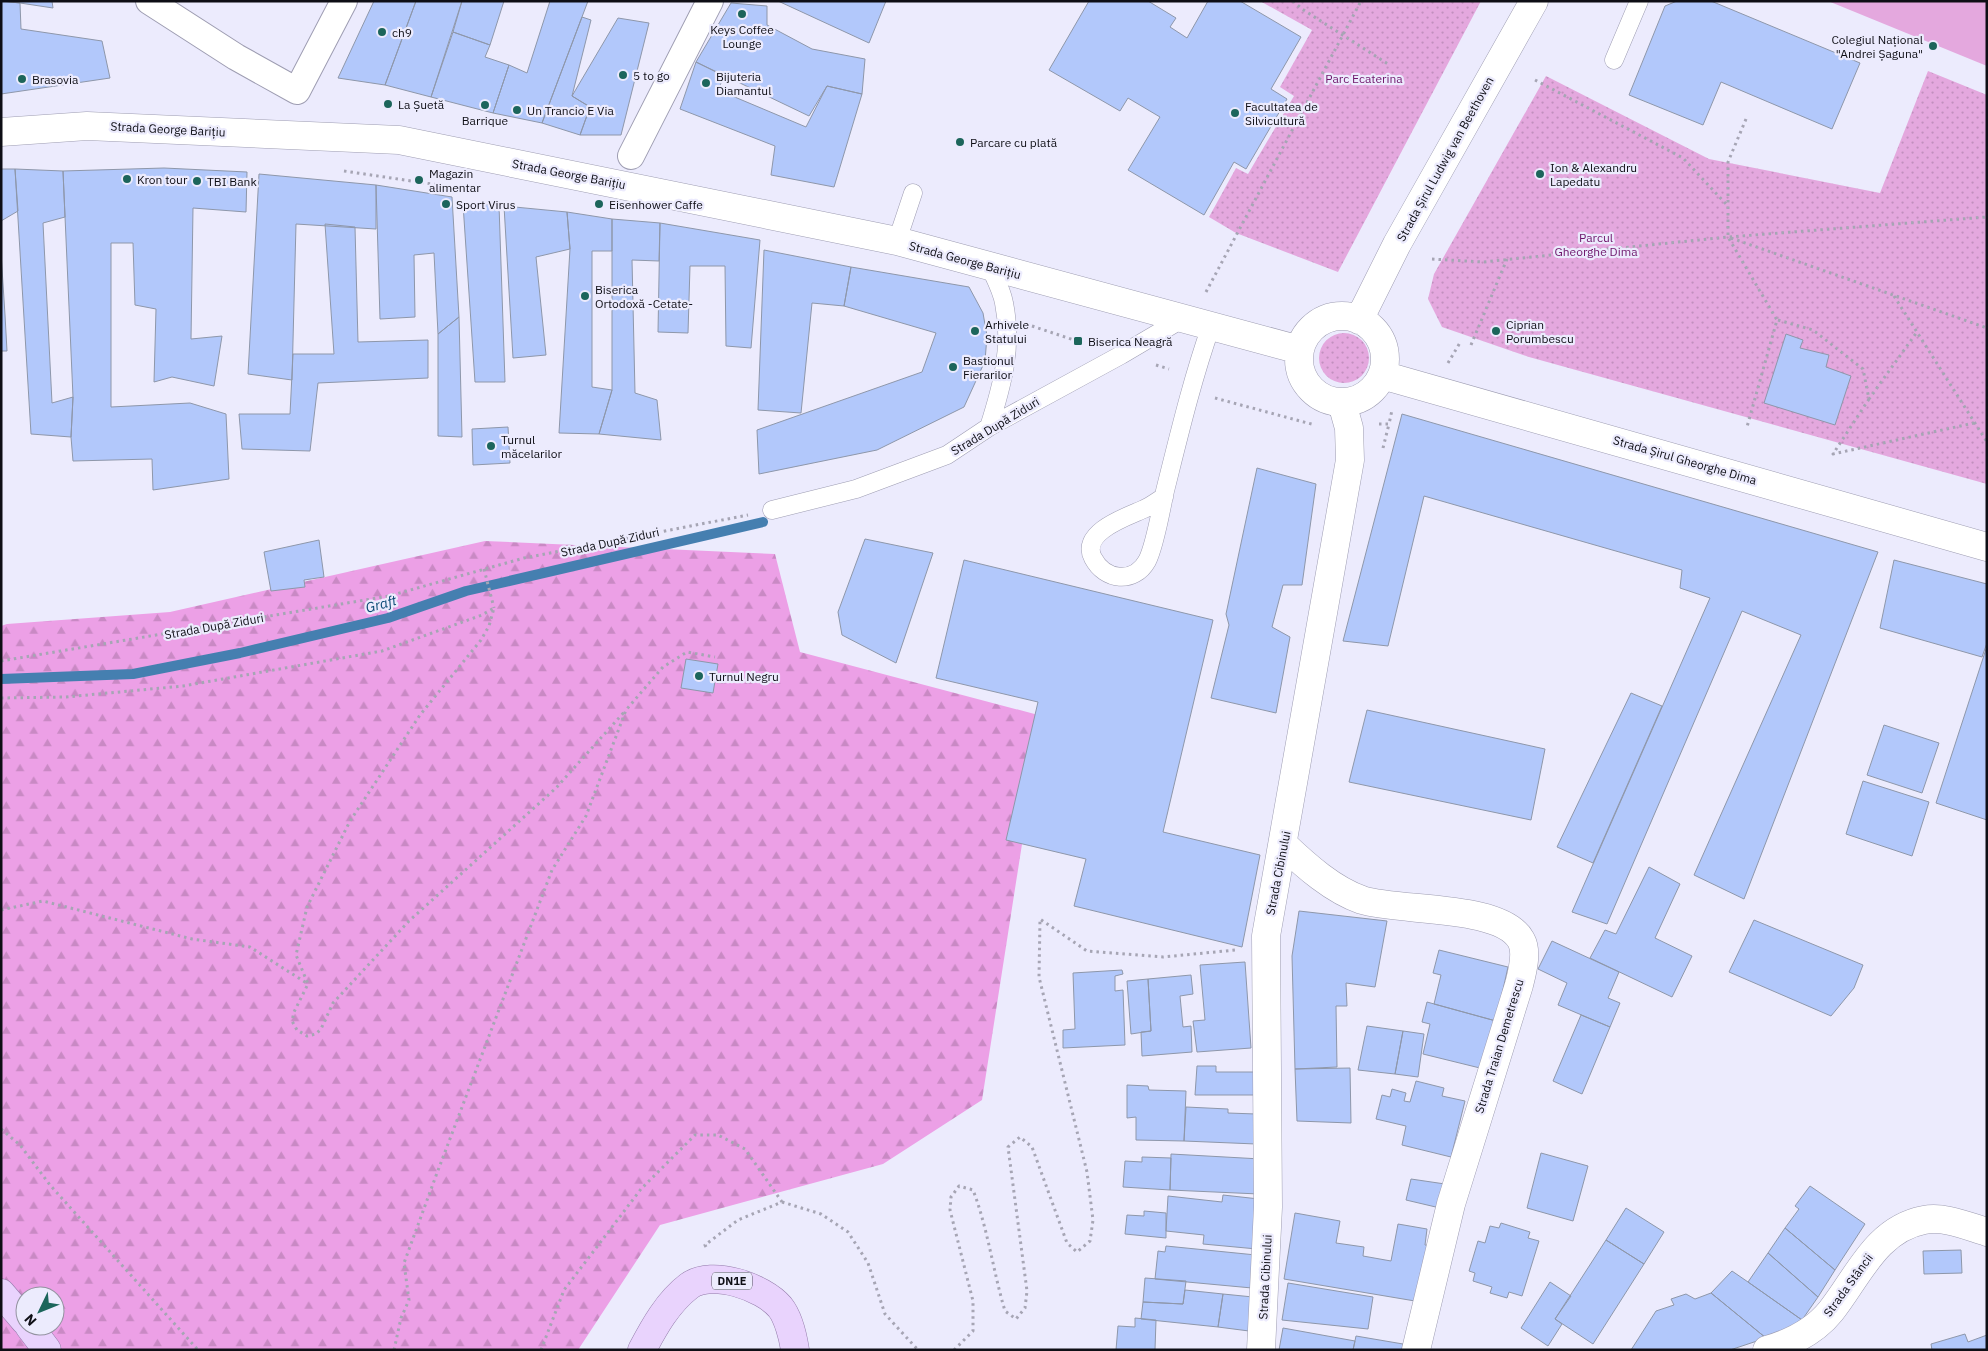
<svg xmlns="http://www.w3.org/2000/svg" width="1988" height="1351" font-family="'IBM Plex Sans',sans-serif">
<defs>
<pattern id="grass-dots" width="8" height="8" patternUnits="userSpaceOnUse" patternTransform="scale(1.25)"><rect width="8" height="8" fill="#e4a8de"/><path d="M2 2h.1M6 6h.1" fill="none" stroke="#c28fbe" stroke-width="1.8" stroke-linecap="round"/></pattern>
<pattern id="forest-firs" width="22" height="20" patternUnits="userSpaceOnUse" patternTransform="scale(1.25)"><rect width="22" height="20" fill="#eca0e6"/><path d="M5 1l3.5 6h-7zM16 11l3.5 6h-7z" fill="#c989c4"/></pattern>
</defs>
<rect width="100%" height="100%" fill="#ecebfd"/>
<!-- grass -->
<path fill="url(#grass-dots)" d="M1260 1H1481L1338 272 1236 233 1209 217 1236 168 1248 174 1294 96 1280 87 1312 30Z
M1928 71 1987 95V484L1529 357 1442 327 1428 299 1434 274 1546 76 1709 159 1880 193Z
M1319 358a25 25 0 1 1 50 0a25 25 0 1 1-50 0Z"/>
<!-- forest -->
<path fill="url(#forest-firs)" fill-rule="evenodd" d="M485 541 775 554 800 652 1042 716 982 1100 883 1164 660 1225 578 1350H1V626L7 624 170 612ZM25 1296H55V1326H25Z"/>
<!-- pitch -->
<path fill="#e4a8de" d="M1828 1H1987V66Z"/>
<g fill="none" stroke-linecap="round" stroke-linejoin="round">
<!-- stream -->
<path stroke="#457fb0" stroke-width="10" d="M1 679 133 674 240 653 388 618 466 591 763 522"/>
</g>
<!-- building -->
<path fill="#b2c8fb" stroke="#8e97aa" d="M1 1 20 3 21 29 102 41 110 78 1 94Z
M3 1H52L53 8 20 3Z
M374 1H416L385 85 338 78Z
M416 1H462L431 97 385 85Z
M462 1H504L490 45 453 32Z
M550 1H588L542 123 493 113 509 65 527 73Z
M778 1H886L869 43Z
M1089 1H1148L1176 18 1170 27 1187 38 1208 1H1240L1301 37 1271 89 1287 99 1246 169 1234 162 1204 215 1128 170 1160 117 1128 98 1120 111 1049 70Z
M1677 1H1711L1860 63 1832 129 1721 82 1703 125 1629 95 1665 6Z
M731 3 767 6V25L812 49 865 59 862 94 827 86 809 116 696 62Z
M582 17 591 20 572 96 590 107 580 135 542 123Z
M618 18 649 23 621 135H580L590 107 572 96Z
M453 32 490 45 485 57 509 65 493 113 431 97Z
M696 62 724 76 718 90 806 127 827 86 862 94 834 187 771 175 775 146 680 109Z
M164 168 247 172 246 212 193 208 191 339 222 336 214 386 172 377 154 382 156 309 135 305 133 243H111V407L190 403 226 414 229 479 153 490 152 459 73 461 71 437 73 397 63 171Z
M1 169H15L18 211 1 221Z
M15 169 63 171 65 217 43 223 52 403 73 397 71 437 31 434Z
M259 174 376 185V229L296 224 292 380 248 374Z
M376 185 452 197 459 317 438 334 434 253 414 255 415 317 380 319Z
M463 204 499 205 505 382H475Z
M504 206 567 212 570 249 536 257 546 355 513 358Z
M567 212 612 219V251H592V387L612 390 599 434 559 433 570 249Z
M612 219 660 223 659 261 632 260 635 393 657 400 661 440 599 434 612 390Z
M660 223 760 240 751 348 726 346 725 266H690L688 333 658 332Z
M325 224 355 227 358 342 428 340V378L318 383 310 451 242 449 239 414H290L293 354H334Z
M764 250 851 267 844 306 812 303 801 413 758 410Z
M1 253 5 315 7 351H1Z
M851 267 969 287 983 313 987 336 985 361 964 407 877 450 759 474 757 430 922 372 936 333 844 306Z
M459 317 462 437 438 436V334Z
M1786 334 1803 340 1800 348 1829 355 1826 367 1851 376 1835 425 1764 403Z
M1402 414 1878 552 1744 899 1694 875 1801 635 1742 611 1607 924 1572 912 1710 598 1680 588 1682 570 1424 496 1388 646 1343 641Z
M508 427 510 463 473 465 472 429Z
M1257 468 1316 484 1302 585H1283L1272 627 1290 637 1276 713 1211 698 1229 625 1226 614Z
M865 539 933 553 896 663 842 635 838 612Z
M319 540 324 577 304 580 305 587 271 591 264 552Z
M964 560 1213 620 1163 832 1260 855 1242 947 1074 906 1086 859 1006 840 1038 702 936 678Z
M1894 560 1987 584V643L1982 657 1880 628Z
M1987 646V820L1936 803Z
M686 659 718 664 713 693 681 688Z
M1631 693 1662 706 1593 863 1557 847Z
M1367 710 1545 749 1531 820 1349 782Z
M1884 725 1939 743 1922 793 1867 775Z
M1863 781 1929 802 1912 856 1846 834Z
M1649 867 1680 884 1655 938 1692 956 1672 997 1590 958 1605 930 1616 934Z
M1299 911 1387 921 1375 987 1346 983 1347 1006H1336L1337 1067 1295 1069 1292 956Z
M1754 920 1863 965 1854 988 1831 1016 1729 972Z
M1552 941 1619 972 1608 998 1620 1003 1610 1027 1558 1005 1567 983 1538 969Z
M1439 950 1508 967 1496 1021 1434 1004 1441 975 1433 973Z
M1245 962 1251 1048 1197 1052 1193 1021 1205 1020 1200 965Z
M1122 970 1123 974 1115 976V991L1123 990 1125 1045 1063 1048V1030L1075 1029 1073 973Z
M1191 975 1193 994 1180 996 1183 1027 1191 1026 1192 1052 1142 1056 1141 1032 1151 1031 1148 979Z
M1148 979 1151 1031 1131 1034 1127 981Z
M1427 1002 1496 1021 1484 1069 1423 1054 1430 1024 1422 1022Z
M1581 1015 1610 1027 1582 1094 1553 1081Z
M1367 1026 1403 1031 1395 1074 1358 1070Z
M1403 1031 1424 1034 1418 1077 1395 1074Z
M1197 1066H1216V1072H1254V1095H1195Z
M1350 1068 1351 1123 1297 1121 1295 1069Z
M1416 1081 1444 1088 1442 1096 1465 1101 1451 1157 1402 1145 1406 1126 1376 1119 1382 1095 1390 1097 1392 1089 1406 1093 1404 1101 1410 1102Z
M1127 1085 1148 1086 1149 1090 1186 1091 1184 1141 1136 1140V1117L1127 1118Z
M1186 1107 1228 1109V1113L1256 1114V1144L1184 1141Z
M1541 1153 1588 1166 1573 1221 1527 1208Z
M1171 1154 1261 1159 1259 1194 1170 1190Z
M1142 1157 1171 1158 1170 1190 1123 1187 1125 1161 1142 1162Z
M1411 1179 1445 1184 1440 1208 1406 1200Z
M1810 1186 1865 1224 1835 1270 1785 1228 1799 1209 1795 1206Z
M1223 1195 1259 1199 1257 1249 1203 1244 1204 1235 1166 1231 1168 1196 1222 1202Z
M1626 1208 1664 1232 1644 1264 1606 1240Z
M1144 1211 1166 1213V1238L1125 1234 1127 1215 1144 1216Z
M1295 1213 1340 1221 1336 1243 1364 1247 1363 1256 1391 1261 1398 1224 1427 1229 1425 1245 1432 1246 1415 1301 1284 1279Z
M1501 1223 1530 1232 1528 1238 1539 1241 1522 1296 1509 1292 1507 1298 1490 1293 1492 1287 1473 1281 1475 1273 1469 1271 1478 1241 1485 1243 1490 1226 1499 1228Z
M1785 1228 1835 1270 1818 1297 1768 1253Z
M1606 1240 1644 1264 1593 1344 1555 1319Z
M1166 1246 1256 1255 1252 1288 1155 1279 1158 1251 1165 1252Z
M1961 1250 1962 1273 1924 1274 1923 1251Z
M1768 1253 1818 1297 1802 1320 1748 1282Z
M1732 1271 1748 1282 1802 1320 1787 1332 1766 1338 1711 1293Z
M1145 1278 1186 1281 1183 1304 1143 1302Z
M1550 1282 1571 1296 1555 1319 1562 1324 1548 1346 1521 1328Z
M1288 1283 1373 1297 1368 1329 1282 1320Z
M1185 1290 1223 1294 1218 1327 1141 1319 1143 1302 1183 1304Z
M1711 1293 1766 1338 1730 1350H1631L1656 1311 1674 1305 1671 1299 1686 1294 1695 1299Z
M1223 1294 1253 1297 1249 1331 1218 1327Z
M1135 1318 1156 1320 1155 1350H1116L1118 1326 1135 1327Z
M1283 1328 1355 1341 1353 1350H1279Z
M1965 1334 1968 1342 1987 1335V1350H1932L1931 1344Z
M1356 1336 1403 1344 1402 1350H1353Z"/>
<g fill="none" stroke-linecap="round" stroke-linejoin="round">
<!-- service casing -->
<g stroke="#9e9db2" stroke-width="19">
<path id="service" d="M1614 60 1639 1
M897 241 913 193
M989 427C1002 386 1013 347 1004 303 1002 291 995 278 990 267
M1164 497C1157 501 1151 506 1144 509 1129 516 1079 532 1093 558 1105 581 1134 584 1147 561 1155 546 1161 509 1165 491 1179 435 1192 380 1211 326
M772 510 856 489 947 455 989 427 1121 355 1182 319"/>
</g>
<!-- pedestrian casing -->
<g stroke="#9e9db2" stroke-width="28">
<path id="pedestrian" d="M149 1 236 57 297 91 344 1
M631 156 710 1"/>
</g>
<!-- minor casing -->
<g stroke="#9e9db2" stroke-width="29">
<path id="minor" d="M1284 845C1306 866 1333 890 1362 900 1400 912 1501 904 1521 940 1528 952 1522 973 1519 985L1451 1204 1416 1350
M1261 1350 1268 1207 1266 936 1350 460 1349 428 1342 403
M1767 1350C1791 1343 1815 1331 1831 1311 1858 1277 1876 1229 1924 1220 1944 1216 1967 1226 1987 1232"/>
</g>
<!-- tertiary casing -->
<g stroke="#9e9db2" stroke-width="29">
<path id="tertiary" d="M1 132 87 126 399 140 897 241 1300 350
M1299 359a43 43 0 1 1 86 0a43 43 0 1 1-86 0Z
M1359 320 1397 244 1534 1
M1382 375 1987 547"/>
</g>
<!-- primary casing -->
<g stroke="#937baa" stroke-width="29">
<path id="primary" d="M1 1293 25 1321
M29 1326 47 1350
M642 1350C654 1327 668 1302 689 1286 712 1269 763 1287 780 1307 788 1317 793 1337 795 1350"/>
</g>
<!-- path -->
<path stroke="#a6a5b4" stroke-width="3" stroke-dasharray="2.5 4" stroke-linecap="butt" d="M1293 1 1302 9 1388 64
M1535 80 1683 158 1727 205
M1746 119 1728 162V237L1777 320 1747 427
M344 171 479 191
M1731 238 1987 328
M1432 259 1483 262 1728 237 1987 217
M1206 292 1361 1
M1894 296 1987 442
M1778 320 1813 330 1863 369 1869 399 1917 332
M1032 326 1086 344
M1471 345 1507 259
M1448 363 1461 341
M1156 365 1169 369
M1215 398 1315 425
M1869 399 1833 454 1974 423
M1379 424H1389L1392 410
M1383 448 1389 424
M484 569 494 608
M1 661 389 596 524 558 748 515
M1 698 66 697 183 686 382 651 482 615 494 608 489 626 481 640 420 715 350 821 307 907 296 955 308 984 294 1012 292 1021 297 1030 307 1036 316 1034 321 1029 333 1003 409 921 556 788 626 710
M1 910 43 901 192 939 250 947 308 984
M1 1129 20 1145 50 1185 198 1350
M782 1202 821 1214 848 1232 868 1263 885 1314 918 1350
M394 1350 401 1318 409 1300 404 1263 437 1173 552 870 586 816 626 710 663 667 687 652 715 657
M541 1350 564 1290 641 1189 695 1135H718L745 1149 782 1202 738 1220 705 1245 706 1247
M954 1350 973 1331V1301L950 1210 951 1197 959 1186 973 1190C988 1229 993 1271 1005 1311L1016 1319 1025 1308 1027 1291 1008 1147 1020 1137 1032 1147 1067 1243 1077 1252 1090 1241 1093 1220 1087 1172 1039 977 1040 919 1087 951 1163 957 1236 950"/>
<!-- service -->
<use href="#service" stroke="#fff" stroke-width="18"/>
<!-- pedestrian -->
<use href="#pedestrian" stroke="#fff" stroke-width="26"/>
<!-- minor -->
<use href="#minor" stroke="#fff" stroke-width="28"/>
<!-- tertiary -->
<use href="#tertiary" stroke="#fff" stroke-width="28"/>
<!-- primary -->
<use href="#primary" stroke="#e9d3fd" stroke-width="28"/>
</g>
<!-- markers -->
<g fill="#1c655b" stroke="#ecebfd" stroke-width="2">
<circle cx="742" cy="14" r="5"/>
<circle cx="382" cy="32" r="5"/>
<circle cx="1933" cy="46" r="5"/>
<circle cx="623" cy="75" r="5"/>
<circle cx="22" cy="79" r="5"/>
<circle cx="706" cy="83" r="5"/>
<circle cx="388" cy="104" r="5"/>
<circle cx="485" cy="105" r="5"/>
<circle cx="517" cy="110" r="5"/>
<circle cx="1235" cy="113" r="5"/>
<circle cx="960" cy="142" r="5"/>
<circle cx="1540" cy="174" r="5"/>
<circle cx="127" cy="179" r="5"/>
<circle cx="419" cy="180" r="5"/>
<circle cx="197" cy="181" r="5"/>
<circle cx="446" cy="204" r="5"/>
<circle cx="599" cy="204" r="5"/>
<circle cx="585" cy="296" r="5"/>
<circle cx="975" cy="331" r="5"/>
<circle cx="1496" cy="331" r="5"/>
<rect x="1073" y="336" width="10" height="10" rx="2.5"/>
<circle cx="953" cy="367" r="5"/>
<circle cx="491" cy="446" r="5"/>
<circle cx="699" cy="676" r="5"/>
</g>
<g text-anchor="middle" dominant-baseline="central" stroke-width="4.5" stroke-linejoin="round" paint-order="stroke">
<!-- shield labels -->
<rect fill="#ecebfd" stroke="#51505b" stroke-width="1" x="712" y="1272.5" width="40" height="17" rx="4"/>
<g font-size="11" font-weight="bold" fill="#0e0e15">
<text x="732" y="1281">DN1E</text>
</g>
<!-- poi labels -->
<g font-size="12" fill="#0e0e15" stroke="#ecebfd" text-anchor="start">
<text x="742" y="29" text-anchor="middle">Keys Coffee<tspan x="742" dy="14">Lounge</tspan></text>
<text x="392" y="32">ch9</text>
<text x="1923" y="39" text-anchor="end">Colegiul Național<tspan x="1923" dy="14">"Andrei Șaguna"</tspan></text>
<text x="633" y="75">5 to go</text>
<text x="716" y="76">Bijuteria<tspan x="716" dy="14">Diamantul</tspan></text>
<text x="32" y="79">Brasovia</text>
<text x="398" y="104">La Șuetă</text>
<text x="1245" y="106">Facultatea de<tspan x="1245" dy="14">Silvicultură</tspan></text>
<text x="527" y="110">Un Trancio E Via</text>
<text x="485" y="120" text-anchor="middle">Barrique</text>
<text x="970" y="142">Parcare cu plată</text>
<text x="1550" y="167">Ion &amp; Alexandru<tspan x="1550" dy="14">Lapedatu</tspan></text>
<text x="429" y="173">Magazin<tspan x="429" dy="14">alimentar</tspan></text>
<text x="137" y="179">Kron tour</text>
<text x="207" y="181">TBI Bank</text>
<text x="456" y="204">Sport Virus</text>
<text x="609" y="204">Eisenhower Caffe</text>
<text x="595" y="289">Biserica<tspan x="595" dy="14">Ortodoxă -Cetate-</tspan></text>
<text x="985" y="324">Arhivele<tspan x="985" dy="14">Statului</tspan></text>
<text x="1506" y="324">Ciprian<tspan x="1506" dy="14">Porumbescu</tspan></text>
<text x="1088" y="341">Biserica Neagră</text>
<text x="963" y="360">Bastionul<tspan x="963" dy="14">Fierarilor</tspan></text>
<text x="501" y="439">Turnul<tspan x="501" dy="14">măcelarilor</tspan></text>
<text x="709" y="676">Turnul Negru</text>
</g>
<!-- park labels -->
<g font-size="12" fill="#6d146a" stroke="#ecebfd">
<text x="1364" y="78">Parc Ecaterina</text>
<text x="1596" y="237">Parcul<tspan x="1596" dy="14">Gheorghe Dima</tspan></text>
</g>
<!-- street labels -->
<g font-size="12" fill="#0e0e15" stroke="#ecebfd">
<text transform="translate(168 129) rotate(3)">Strada George Barițiu</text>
<text transform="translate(1445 159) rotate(-61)">Strada Șirul Ludwig van Beethoven</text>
<text transform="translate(569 174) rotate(11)">Strada George Barițiu</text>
<text transform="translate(965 260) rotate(15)">Strada George Barițiu</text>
<text transform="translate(995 426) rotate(-31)">Strada După Ziduri</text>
<text transform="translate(1685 460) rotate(16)">Strada Șirul Gheorghe Dima</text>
<text transform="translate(610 542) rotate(-12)">Strada După Ziduri</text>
<text transform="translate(214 626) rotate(-10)">Strada După Ziduri</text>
<text transform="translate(1278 873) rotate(-79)">Strada Cibinului</text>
<text transform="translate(1499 1046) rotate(-73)">Strada Traian Demetrescu</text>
<text transform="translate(1265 1277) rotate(-87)">Strada Cibinului</text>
<text transform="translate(1848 1285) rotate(-54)">Strada Stâncii</text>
</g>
<!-- water labels -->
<g font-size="14" font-style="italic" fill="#074772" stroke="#ecebfd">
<text transform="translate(381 604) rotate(-16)">Graft</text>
</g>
</g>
<!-- border -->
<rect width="1988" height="1351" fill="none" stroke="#0e0e15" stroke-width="5"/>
<!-- north arrow -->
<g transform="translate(40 1311) rotate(227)"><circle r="24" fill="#ecebfd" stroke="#9393a0"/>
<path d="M0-4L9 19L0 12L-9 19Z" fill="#1c655b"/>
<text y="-8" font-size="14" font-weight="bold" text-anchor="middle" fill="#0e0e15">N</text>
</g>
</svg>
